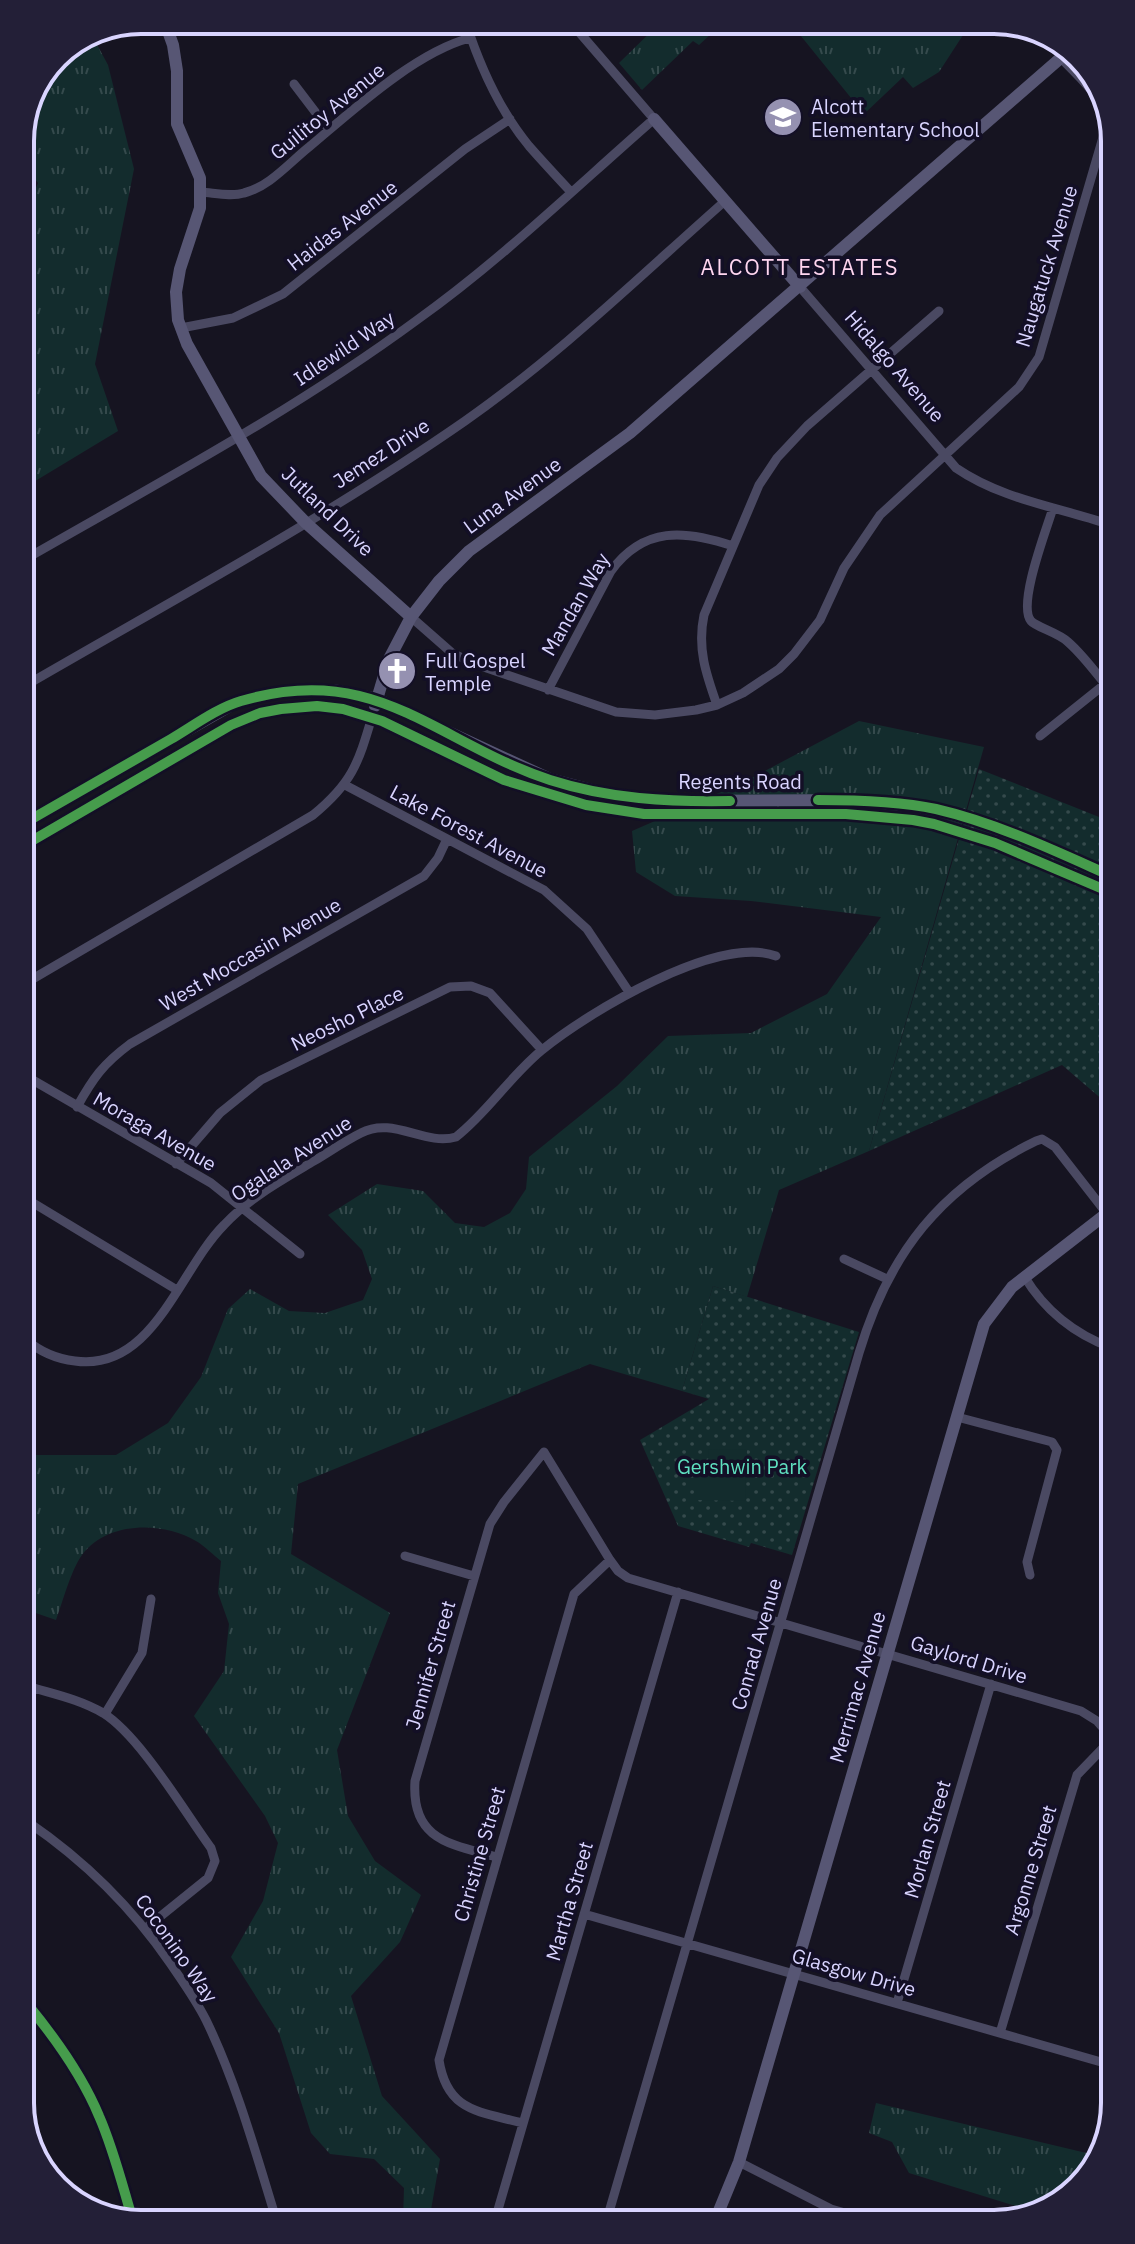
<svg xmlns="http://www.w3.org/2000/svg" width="1135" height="2244" font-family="'IBM Plex Sans',sans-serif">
<defs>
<pattern id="grass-tufts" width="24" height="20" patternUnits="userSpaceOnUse" patternTransform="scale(2)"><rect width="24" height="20" fill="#132c2d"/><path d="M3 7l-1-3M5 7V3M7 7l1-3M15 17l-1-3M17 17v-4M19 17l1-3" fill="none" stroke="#354a4c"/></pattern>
<pattern id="park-dots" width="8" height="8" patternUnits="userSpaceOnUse" patternTransform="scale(2)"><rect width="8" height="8" fill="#132c2d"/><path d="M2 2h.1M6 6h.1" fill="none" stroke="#354a4c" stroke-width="1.8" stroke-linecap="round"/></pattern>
</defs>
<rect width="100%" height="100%" fill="#161421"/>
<!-- grass -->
<path fill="url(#grass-tufts)" d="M663 20H726L699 45 693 41 642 90 619 63Z
M788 20H956L963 35 939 72 913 88 903 77 864 114Z
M94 39 108 65 134 169 95 364 118 431 22 489 21 222 38 183 20 162V133L56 55Z
M859 721 984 747 869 1151 779 1190 747 1297 713 1286 682 1391 590 1364 298 1484 291 1554 390 1613 337 1750 348 1816 375 1861 421 1895 400 1942 351 1996 382 2096 440 2159 429 2221H403L404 2188 374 2159 330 2154 311 2133 279 2033 231 1957 263 1901 278 1843 265 1816 194 1716 224 1671 229 1624 218 1593 221 1561C213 1555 205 1546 196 1541 163 1521 106 1521 82 1555 71 1570 63 1601 56 1620L27 1610 26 1422 34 1428V1455H116L168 1423 201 1377 228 1309 250 1289 289 1311 325 1313 363 1300 372 1279 362 1250 328 1215 377 1184 423 1191 455 1223 484 1227 510 1213 526 1189 529 1157 617 1086 668 1036 751 1033 827 994 881 917 751 901 675 896 636 872 632 831 744 782Z
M876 2103 1099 2156 1094 2171 1041 2214 909 2173 892 2142 869 2133Z"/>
<!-- park -->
<path fill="url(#park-dots)" d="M979 769 1109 821 1111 1107 1062 1065 869 1151Z
M713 1286 859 1332 792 1555 751 1543 749 1547 678 1526 640 1440 709 1399 682 1391Z"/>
<!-- pitch -->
<path fill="#132c2d" d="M709 1449 747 1450 745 1501 696 1500V1475H707Z"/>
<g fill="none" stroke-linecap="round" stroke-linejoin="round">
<!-- street -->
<path stroke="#4a4962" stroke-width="9" d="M465 20C479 64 500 111 529 146 543 162 557 177 571 192
M294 84 329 130
M201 192C215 193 231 197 244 193 269 187 289 163 309 147 353 110 416 52 470 38
M800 287 956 468C1001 499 1057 507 1108 524
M181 328 233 318 283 294 465 149 510 119
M1053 508C1047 528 1017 605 1031 621 1036 627 1059 633 1068 642 1083 655 1096 673 1109 689
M1103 522 1108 505
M22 561C156 484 292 412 417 320 501 260 576 187 654 119L579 32 573 20
M411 617 452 653 475 664 616 712 655 715 696 710 717 705 743 693 779 669 794 654 820 620 844 568 880 515 1019 387 1039 357 1106 127C1106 98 1079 78 1061 58
M23 687C171 601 324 519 465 421 558 356 640 276 725 201
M548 690 611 571C644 526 685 530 733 546
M717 705C706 674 697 648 704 615L759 485 777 458 807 426 939 311
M1040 736 1105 684
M345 785 544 890 587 929 629 992
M24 984 313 815C352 783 358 764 372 717
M24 1075 211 1183 300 1254
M77 1107C93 1078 103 1064 130 1044L424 876 438 858 447 839
M176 1164 220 1113 261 1080 450 987 471 986 490 993 542 1050
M25 1198 177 1290
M844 1259 887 1279
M1024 1276C1045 1311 1074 1334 1112 1348
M25 1339C39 1351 57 1359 75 1361 153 1372 179 1270 224 1225 249 1198 282 1180 314 1161 329 1152 345 1141 361 1133 393 1116 424 1146 456 1137 488 1112 510 1076 542 1050 587 1013 718 934 776 956
M957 1417 1052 1442 1057 1450 1027 1562 1030 1575
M405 1556 474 1576
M27 1686C53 1694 79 1699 103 1713 140 1736 184 1811 211 1848L215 1861 208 1878 146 1928
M27 1706 32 1688
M105 1714 142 1653 151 1599
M28 1822C85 1861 131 1906 170 1963 183 1982 196 2000 206 2020 237 2084 256 2154 277 2222
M496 1857C450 1844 411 1840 415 1781L490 1524 504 1502 544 1452 610 1560 618 1571 628 1578 1081 1711 1097 1721 1113 1739
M584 1914 1115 2066
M897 2003 991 1684
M1000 2033 1077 1775 1105 1746 1111 1732
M1103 2062 1115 2022
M522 2123C479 2111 447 2112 439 2060L574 1594 610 1560
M739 2162 831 2209 859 2217
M607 2219 859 1353C889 1253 941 1187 1036 1141L1042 1139 1055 1147 1111 1219
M495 2220 678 1592"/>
<!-- secondary -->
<path stroke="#575674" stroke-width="12" d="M164 20 173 45 177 71V124L200 178V208L180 269 176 292 178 320 187 344 261 476 306 523 411 617
M654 119 800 287
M375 706 389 659 411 617 439 581 469 551 630 433 1071 49
M23 824 237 702 281 692 333 690 377 699 550 779 619 797 669 801 853 800 934 809 999 828 1109 875
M23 846 231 725 260 713 281 709 317 706 343 709 382 721 504 780 586 805 644 814H846L913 820 934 824 995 843 1110 892
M28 2005C56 2039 82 2075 99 2116 114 2150 123 2188 134 2224
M716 2218 739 2162 984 1324 1012 1287 1106 1214"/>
<!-- cycleway casing -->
<g stroke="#130f26" stroke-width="15">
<path id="cycleway" d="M818 800C857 800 898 801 936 809 996 823 1053 850 1109 875
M23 824C73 795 122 767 171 739 193 726 217 708 241 701 377 661 433 741 550 780 609 799 669 802 730 801
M23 846 231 725 260 713 281 709 317 706 343 709 382 721 504 780 586 805 644 814H846L913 820 934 824 995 843 1110 892
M28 2005C56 2039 82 2075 99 2116 114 2150 123 2188 134 2224"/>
</g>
<!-- cycleway -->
<use href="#cycleway" stroke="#469c4c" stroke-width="10"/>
</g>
<!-- icons -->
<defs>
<g id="school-disc" transform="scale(2)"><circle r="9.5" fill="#9591b1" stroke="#130f26"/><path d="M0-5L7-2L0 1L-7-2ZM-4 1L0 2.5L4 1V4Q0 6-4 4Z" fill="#fff"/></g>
<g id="church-disc" transform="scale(2)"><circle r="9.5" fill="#9591b1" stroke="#130f26"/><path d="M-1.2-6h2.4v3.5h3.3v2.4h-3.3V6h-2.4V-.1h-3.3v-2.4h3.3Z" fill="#fff"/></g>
</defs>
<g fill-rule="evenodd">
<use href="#school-disc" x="783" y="117"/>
<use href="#church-disc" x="397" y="671"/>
</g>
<g text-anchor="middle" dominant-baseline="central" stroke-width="7" stroke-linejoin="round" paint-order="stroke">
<!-- poi labels -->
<g font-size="20" fill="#d9d4ff" stroke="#130f26" text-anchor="start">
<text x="811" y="106">Alcott<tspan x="811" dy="23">Elementary School</tspan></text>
<text x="425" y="660">Full Gospel<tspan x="425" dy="23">Temple</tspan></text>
</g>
<!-- street labels -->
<g font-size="20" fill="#d9d4ff" stroke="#130f26">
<text transform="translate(327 111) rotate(-39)">Guilitoy Avenue</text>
<text transform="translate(342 225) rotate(-38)">Haidas Avenue</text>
<text transform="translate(1046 266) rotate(-73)">Naugatuck Avenue</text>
<text transform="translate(344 348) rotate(-34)">Idlewild Way</text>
<text transform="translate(895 366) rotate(49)">Hidalgo Avenue</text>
<text transform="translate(381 453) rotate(-33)">Jemez Drive</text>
<text transform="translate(512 495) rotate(-36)">Luna Avenue</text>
<text transform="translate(328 511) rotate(44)">Jutland Drive</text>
<text transform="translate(575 604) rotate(-60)">Mandan Way</text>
<text x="740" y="781">Regents Road</text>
<text transform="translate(469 831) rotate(28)">Lake Forest Avenue</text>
<text transform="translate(250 954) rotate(-30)">West Moccasin Avenue</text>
<text transform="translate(347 1018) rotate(-26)">Neosho Place</text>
<text transform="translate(155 1131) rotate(30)">Moraga Avenue</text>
<text transform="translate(291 1158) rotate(-33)">Ogalala Avenue</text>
<text transform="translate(756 1644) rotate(-74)">Conrad Avenue</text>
<text transform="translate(969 1659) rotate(17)">Gaylord Drive</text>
<text transform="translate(430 1665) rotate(-74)">Jennifer Street</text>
<text transform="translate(857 1687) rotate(-74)">Merrimac Avenue</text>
<text transform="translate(927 1839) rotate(-74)">Morlan Street</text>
<text transform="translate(479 1854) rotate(-74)">Christine Street</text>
<text transform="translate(1030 1870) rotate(-73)">Argonne Street</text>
<text transform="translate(569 1901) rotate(-74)">Martha Street</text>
<text transform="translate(177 1948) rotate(55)">Coconino Way</text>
<text transform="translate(854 1972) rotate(16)">Glasgow Drive</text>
</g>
<!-- park labels -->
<g font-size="20" fill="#5fe0c0" stroke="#130f26">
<text x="742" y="1466">Gershwin Park</text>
</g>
<!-- neighbourhood labels -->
<g font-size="22" letter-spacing="2" fill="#ffd6f0" stroke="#130f26">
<text x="800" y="266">ALCOTT ESTATES</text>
</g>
</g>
<!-- crop -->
<path d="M0 0H1135V2244H0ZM141 34H994A107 107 0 0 1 1101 141V2103A107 107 0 0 1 994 2210H141A107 107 0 0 1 34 2103V141A107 107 0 0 1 141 34Z" fill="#231f37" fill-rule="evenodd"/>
<path fill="none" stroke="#d9d4ff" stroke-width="4" d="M141 34H994A107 107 0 0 1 1101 141V2103A107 107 0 0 1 994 2210H141A107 107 0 0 1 34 2103V141A107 107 0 0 1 141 34Z"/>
</svg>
